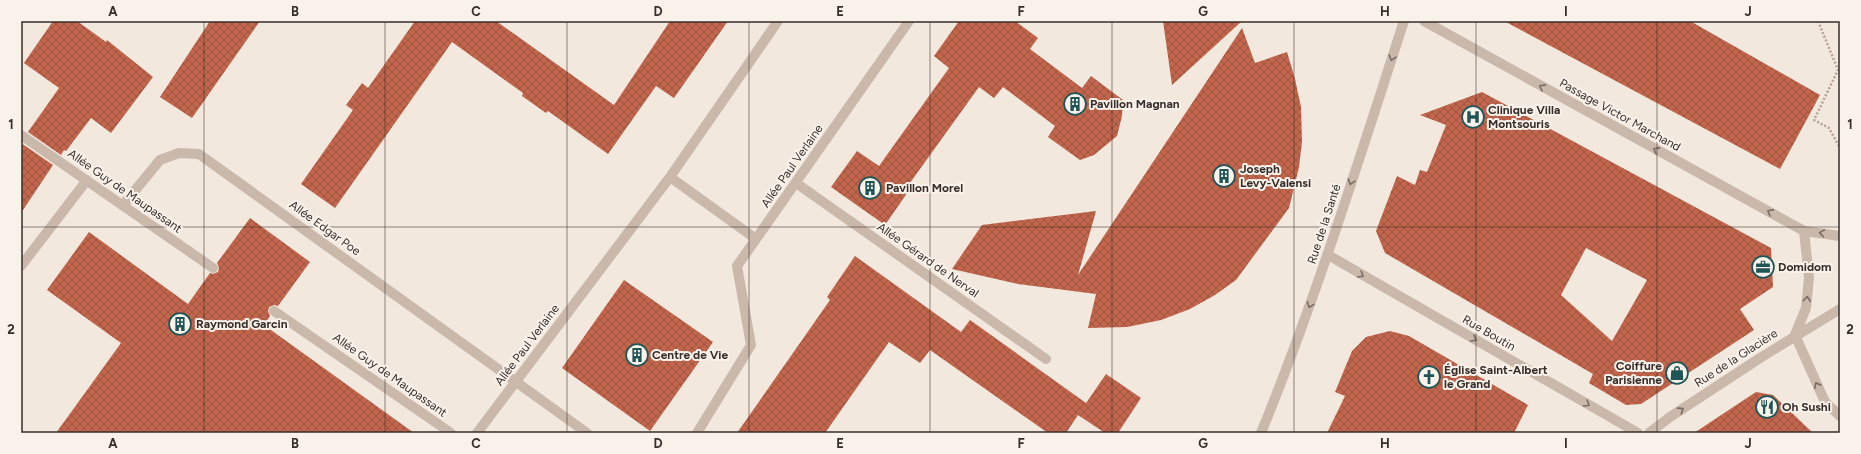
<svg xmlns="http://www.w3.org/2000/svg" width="1861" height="454" font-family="Figtree,sans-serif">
<defs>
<pattern id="building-cross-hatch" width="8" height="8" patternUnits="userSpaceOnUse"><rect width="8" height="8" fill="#c1664d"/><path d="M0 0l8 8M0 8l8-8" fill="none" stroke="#9e5440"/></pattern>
</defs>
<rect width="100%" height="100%" fill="#f2e8de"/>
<!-- building -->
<path fill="url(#building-cross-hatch)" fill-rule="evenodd" d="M53 21H77L106 42 107 40 153 77 111 133 91 118 66 151 64 150 61 155 28 132 59 88 24 63Z
M210 21H260L192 118 160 97Z
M415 21H496L614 105 670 21H728L674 98 656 86 608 154 548 111 546 113 522 96 523 93 452 42 335 208 301 184 353 110 346 105 362 83 368 88Z
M959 21H1015L1038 38 1030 49 1082 88 1091 76 1123 100 1122 116 1117 136 1094 155 1080 160 1048 137 1055 126 1003 87 994 98 979 87 907 187 910 189 885 225 831 187 857 151 879 166 949 68 934 56Z
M1163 21H1242L1172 85Z
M1504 21H1690L1820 95 1780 169Z
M1242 28 1255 63 1287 52 1295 79 1301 107 1302 142 1299 167 1289 208 1236 280 1215 295 1190 309 1161 320 1127 327 1088 328 1096 294 1018 284 952 269 982 225 1096 211 1078 275Z
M1482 92 1771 248 1773 287 1740 309 1754 330 1641 404 1626 405 1589 383 1593 374 1385 253 1376 231 1397 176 1415 185 1420 170 1427 172 1446 125 1420 115ZM1586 248 1647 280 1612 341 1561 295Z
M21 143 53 165 21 213Z
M250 218 310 262 278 306 274 305 269 307 268 311 270 316 264 325 414 433H56L121 343 47 290 89 232 188 304 210 273 213 274 218 272 219 268 217 263Z
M855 256 961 332 970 320 1086 403 1082 409 1106 374 1141 398 1118 433H1105L1078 415 1066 433H1048L930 350 920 363 889 342 825 433H737L830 300 827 297Z
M624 280 713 342 650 431 562 368Z
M1390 331 1409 336 1528 405 1514 433H1327L1345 396 1335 392 1352 351 1366 337Z
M1756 392 1773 395 1813 433H1694Z"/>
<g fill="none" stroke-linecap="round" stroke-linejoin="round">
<!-- path -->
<path stroke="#b5a295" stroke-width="2.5" stroke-dasharray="2 2" stroke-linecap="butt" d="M1818 21 1838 70 1814 120 1829 128 1840 148"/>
<!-- service -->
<path stroke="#cab8aa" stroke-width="10" d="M21 135 213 268
M670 177 756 239 909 21
M796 183 1046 359
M123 205 160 160 179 153 199 154 587 433
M21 266 87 180
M274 311 451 433
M477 433 670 177 778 21
M697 433 751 345 737 266 756 239"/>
<!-- minor -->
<path stroke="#cab8aa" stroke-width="10" d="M1328 255 1638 433
M1795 335 1825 402 1840 416"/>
<!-- tertiary -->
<path stroke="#cab8aa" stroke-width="10" d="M1424 21 1804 231 1840 236
M1795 335 1806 308 1809 278 1804 231
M1261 433C1316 299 1359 159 1404 21
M1649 433 1670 417 1760 358 1840 309"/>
</g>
<!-- one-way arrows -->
<defs><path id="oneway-chevron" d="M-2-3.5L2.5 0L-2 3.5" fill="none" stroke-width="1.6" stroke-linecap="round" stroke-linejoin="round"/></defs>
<g stroke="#796c64">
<use href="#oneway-chevron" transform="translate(1392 58) rotate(108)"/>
<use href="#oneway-chevron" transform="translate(1542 87) rotate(-151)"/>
<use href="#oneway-chevron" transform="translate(1656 150) rotate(-151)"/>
<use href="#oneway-chevron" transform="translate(1351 182) rotate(108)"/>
<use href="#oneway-chevron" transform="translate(1770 212) rotate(-151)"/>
<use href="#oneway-chevron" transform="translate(1822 233) rotate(-172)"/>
<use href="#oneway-chevron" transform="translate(1361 275) rotate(31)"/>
<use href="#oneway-chevron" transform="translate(1807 299) rotate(-85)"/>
<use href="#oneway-chevron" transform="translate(1310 305) rotate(110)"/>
<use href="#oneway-chevron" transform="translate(1474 339) rotate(30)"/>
<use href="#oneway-chevron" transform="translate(1817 385) rotate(-116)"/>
<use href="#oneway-chevron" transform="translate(1587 404) rotate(30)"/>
<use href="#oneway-chevron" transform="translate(1681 410) rotate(-33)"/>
</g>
<!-- grid -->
<path fill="none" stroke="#372e2a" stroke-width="1" stroke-opacity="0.55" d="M204 21V433M385 21V433M567 21V433M749 21V433M930 21V433M1112 21V433M1294 21V433M1476 21V433M1657 21V433M21 227H1840"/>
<!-- icons -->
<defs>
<g id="building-ring" transform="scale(1.15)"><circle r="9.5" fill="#f9f2eb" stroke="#205557" stroke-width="1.5"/><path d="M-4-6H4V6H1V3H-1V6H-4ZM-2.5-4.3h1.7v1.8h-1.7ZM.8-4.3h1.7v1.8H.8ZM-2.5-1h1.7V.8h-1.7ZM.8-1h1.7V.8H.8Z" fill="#205557"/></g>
<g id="hospital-ring" transform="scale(1.15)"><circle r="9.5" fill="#f9f2eb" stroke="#205557" stroke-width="1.5"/><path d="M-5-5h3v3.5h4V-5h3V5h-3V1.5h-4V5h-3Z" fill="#205557"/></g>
<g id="office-ring" transform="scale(1.15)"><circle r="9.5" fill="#f9f2eb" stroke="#205557" stroke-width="1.5"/><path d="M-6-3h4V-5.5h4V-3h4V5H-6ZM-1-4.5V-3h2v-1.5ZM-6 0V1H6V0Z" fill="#205557"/></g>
<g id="shop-ring" transform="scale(1.15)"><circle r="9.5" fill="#f9f2eb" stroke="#205557" stroke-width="1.5"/><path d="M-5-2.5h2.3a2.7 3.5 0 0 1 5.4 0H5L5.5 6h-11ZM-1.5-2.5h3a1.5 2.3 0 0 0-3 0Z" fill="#205557"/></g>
<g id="church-ring" transform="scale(1.15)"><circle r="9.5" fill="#f9f2eb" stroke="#205557" stroke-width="1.5"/><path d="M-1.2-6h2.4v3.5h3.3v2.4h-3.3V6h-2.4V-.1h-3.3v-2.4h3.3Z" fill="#205557"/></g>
<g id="restaurant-ring" transform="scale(1.15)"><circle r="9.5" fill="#f9f2eb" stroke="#205557" stroke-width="1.5"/><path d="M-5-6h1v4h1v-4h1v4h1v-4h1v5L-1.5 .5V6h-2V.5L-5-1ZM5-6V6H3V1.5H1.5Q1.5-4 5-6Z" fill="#205557"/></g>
</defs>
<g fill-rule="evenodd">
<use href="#building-ring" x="1075" y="104"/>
<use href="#hospital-ring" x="1473" y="117"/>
<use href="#building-ring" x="1224" y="176"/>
<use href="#building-ring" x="870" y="188"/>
<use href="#office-ring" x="1763" y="267"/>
<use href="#building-ring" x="180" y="324"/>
<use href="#building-ring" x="637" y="355"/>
<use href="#shop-ring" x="1677" y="373"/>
<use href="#church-ring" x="1429" y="377"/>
<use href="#restaurant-ring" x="1767" y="407"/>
</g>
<g text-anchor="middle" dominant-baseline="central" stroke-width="4" stroke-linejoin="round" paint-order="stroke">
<!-- poi labels -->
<g font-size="12" font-weight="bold" fill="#372e2a" stroke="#f9f2eb" text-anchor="start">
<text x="1090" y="104">Pavillon Magnan</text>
<text x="1488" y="110">Clinique Villa<tspan x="1488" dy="14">Montsouris</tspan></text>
<text x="1240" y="169">Joseph<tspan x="1240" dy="14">Levy-Valensi</tspan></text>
<text x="886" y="188">Pavillon Morel</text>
<text x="1778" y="267">Domidom</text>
<text x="196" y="324">Raymond Garcin</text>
<text x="652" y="355">Centre de Vie</text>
<text x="1662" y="366" text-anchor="end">Coiffure<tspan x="1662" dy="14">Parisienne</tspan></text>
<text x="1444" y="370">Église Saint-Albert<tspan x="1444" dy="14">le Grand</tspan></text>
<text x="1782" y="407">Oh Sushi</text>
</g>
<!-- street labels -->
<g font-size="12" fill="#372e2a" stroke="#f9f2eb">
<text transform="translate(1620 115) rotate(29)">Passage Victor Marchand</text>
<text transform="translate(792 166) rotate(-55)">Allée Paul Verlaine</text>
<text transform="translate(125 191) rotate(35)">Allée Guy de Maupassant</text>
<text transform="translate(1324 224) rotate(-72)">Rue de la Santé</text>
<text transform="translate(325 228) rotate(36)">Allée Edgar Poe</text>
<text transform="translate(928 260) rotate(35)">Allée Gérard de Nerval</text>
<text transform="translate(1489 333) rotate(30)">Rue Boutin</text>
<text transform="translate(527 345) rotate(-53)">Allée Paul Verlaine</text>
<text transform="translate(1736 358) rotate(-33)">Rue de la Glacière</text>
<text transform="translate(390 375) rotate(35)">Allée Guy de Maupassant</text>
</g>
</g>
<!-- border -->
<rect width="1861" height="454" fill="none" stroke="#f9f2eb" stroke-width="44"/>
<rect x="22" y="22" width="1817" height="410" fill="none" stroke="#372e2a" stroke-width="1.5"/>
<g font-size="13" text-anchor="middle" font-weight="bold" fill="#372e2a">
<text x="113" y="16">A</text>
<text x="295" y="16">B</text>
<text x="476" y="16">C</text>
<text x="658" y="16">D</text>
<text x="840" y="16">E</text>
<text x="1021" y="16">F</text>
<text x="1203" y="16">G</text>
<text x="1385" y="16">H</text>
<text x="1566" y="16">I</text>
<text x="1748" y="16">J</text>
<text x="11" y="129">1</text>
<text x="1850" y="129">1</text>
<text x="11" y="334">2</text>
<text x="1850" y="334">2</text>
<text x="113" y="448">A</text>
<text x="295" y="448">B</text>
<text x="476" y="448">C</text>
<text x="658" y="448">D</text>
<text x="840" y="448">E</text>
<text x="1021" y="448">F</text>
<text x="1203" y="448">G</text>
<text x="1385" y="448">H</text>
<text x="1566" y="448">I</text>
<text x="1748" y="448">J</text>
</g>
</svg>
